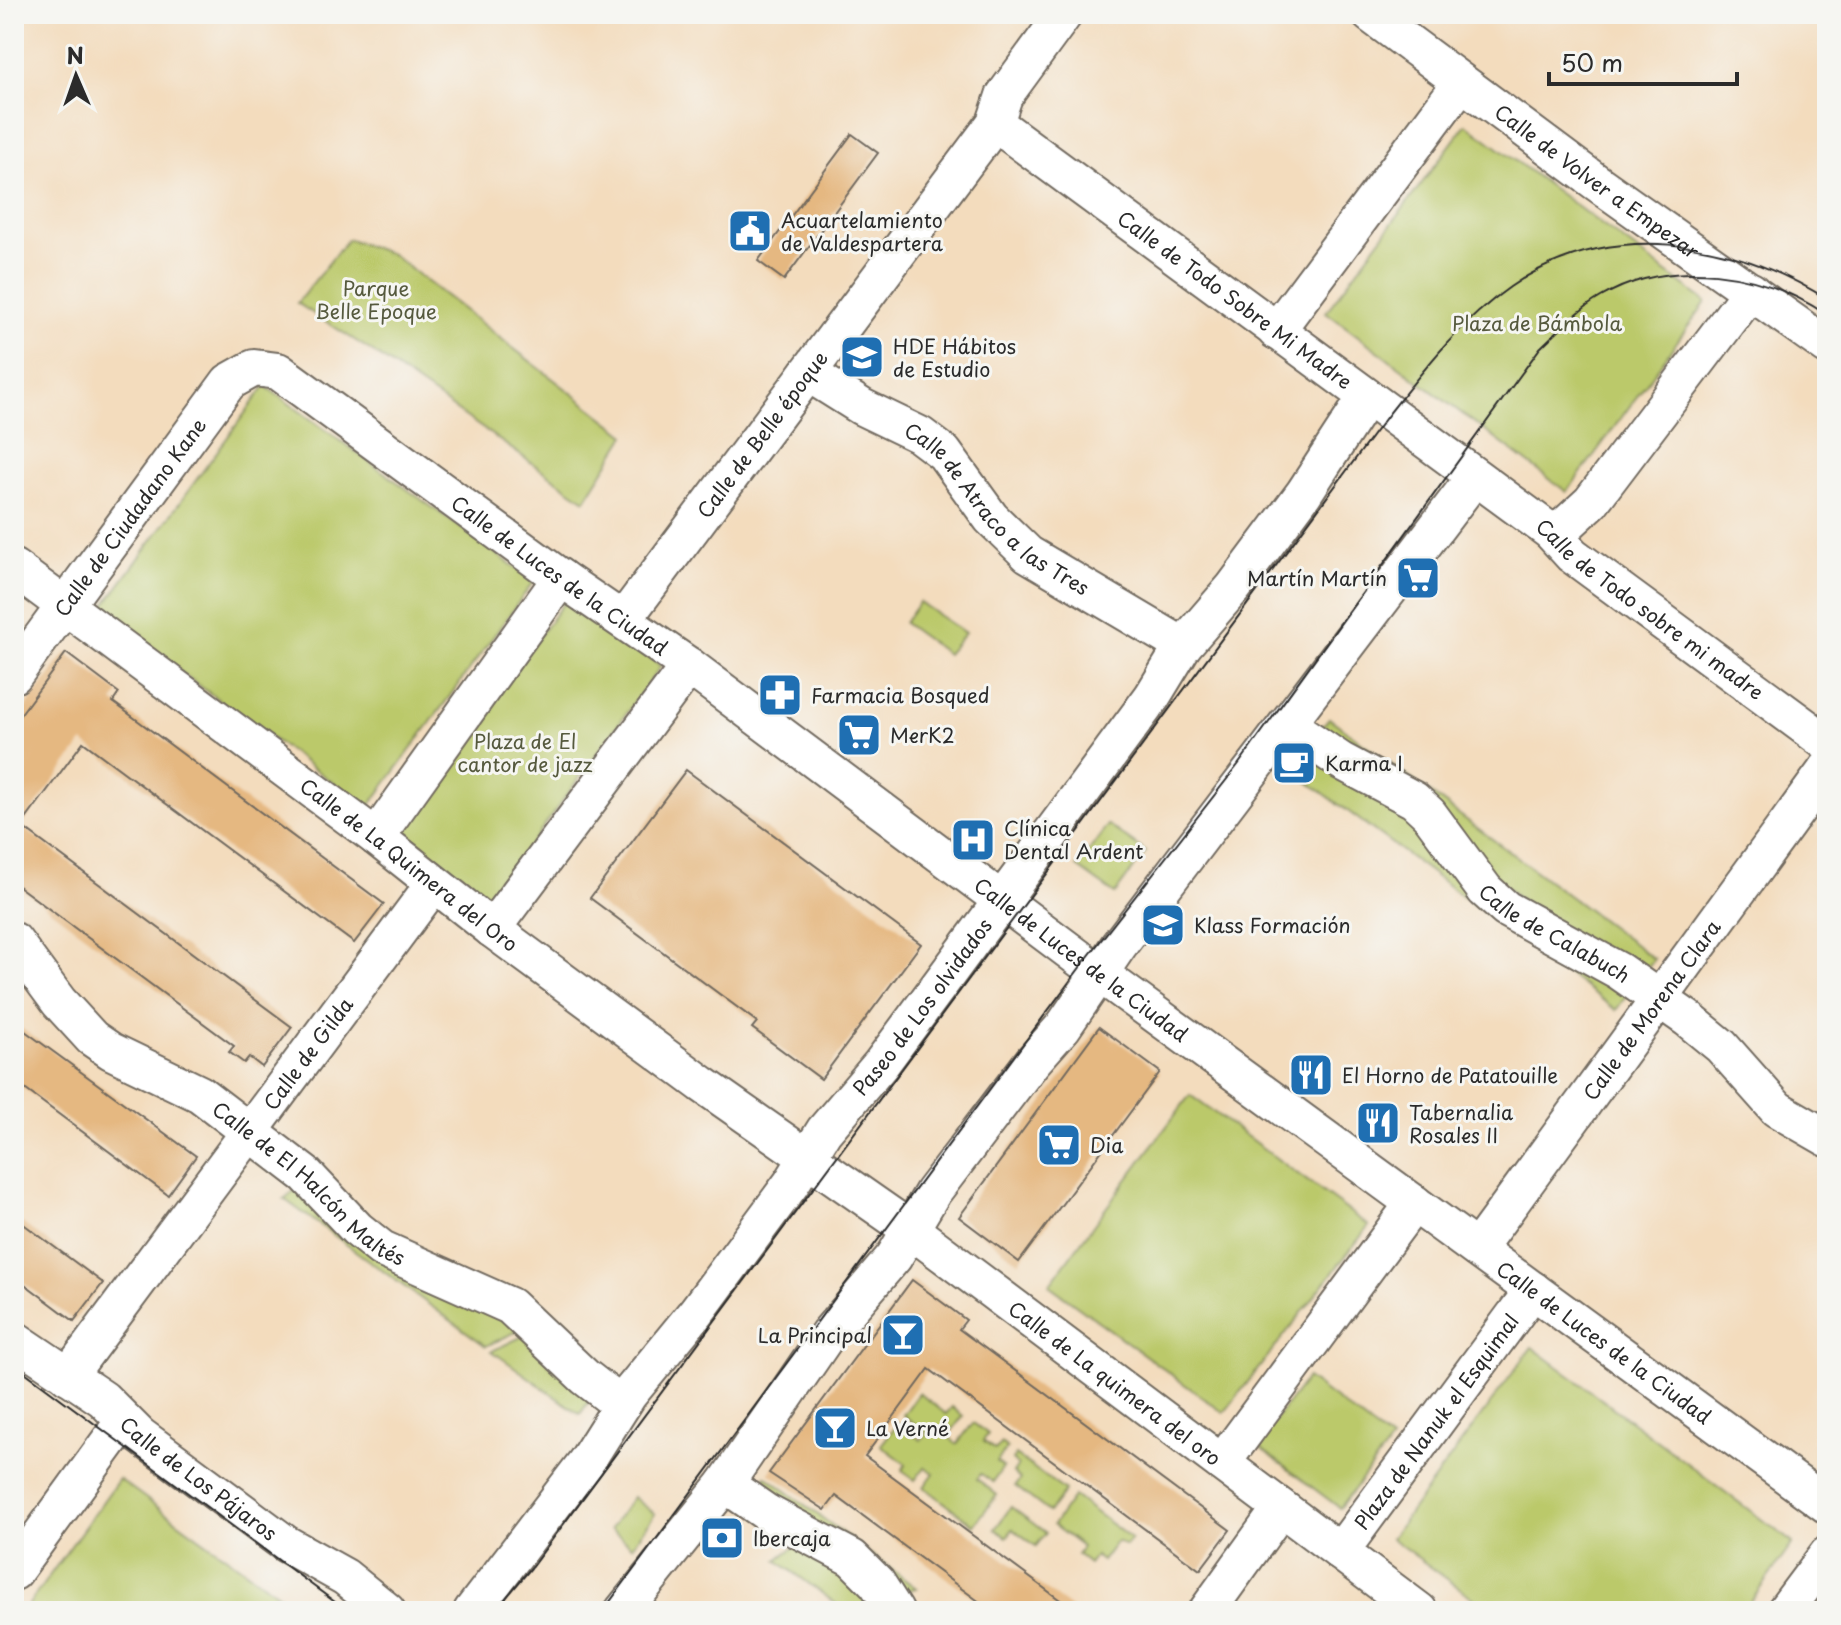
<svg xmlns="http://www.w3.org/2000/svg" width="1841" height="1625" font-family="'Playpen Sans',sans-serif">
<rect width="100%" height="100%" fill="#f6f6f2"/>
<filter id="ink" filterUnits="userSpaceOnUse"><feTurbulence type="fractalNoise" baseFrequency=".0125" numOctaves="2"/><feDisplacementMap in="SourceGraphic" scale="16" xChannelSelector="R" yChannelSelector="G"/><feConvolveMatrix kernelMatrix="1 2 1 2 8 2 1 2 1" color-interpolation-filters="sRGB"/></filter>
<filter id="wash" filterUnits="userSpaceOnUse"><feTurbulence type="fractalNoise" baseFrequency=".006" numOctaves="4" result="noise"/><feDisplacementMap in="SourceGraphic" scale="32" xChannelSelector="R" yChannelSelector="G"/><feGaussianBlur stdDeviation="1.8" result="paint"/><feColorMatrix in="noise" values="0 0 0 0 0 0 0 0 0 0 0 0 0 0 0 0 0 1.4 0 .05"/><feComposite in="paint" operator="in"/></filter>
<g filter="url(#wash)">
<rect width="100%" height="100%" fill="#f3dcbd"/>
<!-- green -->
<path fill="#bbc96b" stroke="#737a4b" stroke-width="2" d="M1466 124 1706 302 1567 492 1326 312Z
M348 239 391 254 626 435 585 500 370 350 297 303Z
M265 386 534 581 368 808 99 613Z
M567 598 661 666 484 908 390 839Z
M919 602 965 633 947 654 904 623Z
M1329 718 1654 959 1643 973 1538 914 1318 732Z
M1302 754 1381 796 1627 995 1616 1010 1291 769Z
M1108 825 1146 852 1115 894 1077 867Z
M1190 1095 1369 1226 1224 1413 1049 1285Z
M300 1186 520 1330 486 1346 284 1199Z
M525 1335 590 1400 580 1414 492 1351Z
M1532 1347 1793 1543 1744 1611H1491L1391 1538Z
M1307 1378 1391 1441 1340 1508 1256 1445Z
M919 1393 946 1414 952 1407 963 1416 948 1436 957 1444 973 1423 988 1434 983 1441 995 1450 1001 1443 1007 1448 997 1462 1003 1467 993 1482 981 1474 977 1479 997 1495 974 1525 924 1487 934 1473 925 1467 915 1480 902 1470 906 1464 881 1445 898 1423 921 1440 927 1433 903 1415Z
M1016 1455 1065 1491 1049 1512 1015 1486 1020 1479 1013 1473 1018 1466 1012 1460Z
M766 1476 916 1588 900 1593 756 1491Z
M119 1479 301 1611H24Z
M1074 1496 1131 1539 1125 1546 1117 1541 1102 1561 1095 1556 1089 1564 1077 1554 1082 1547 1053 1525Z
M633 1497 655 1514 632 1546 610 1529Z
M1011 1507 1046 1533 1036 1546 1013 1529 1007 1537 995 1529Z
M798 1544 835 1562 880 1611H846L777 1560Z"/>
<g id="blocks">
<!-- building -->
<path fill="#e5b881" d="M852 134 878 153 784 280 758 261Z
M66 653 119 693 113 702 384 904 354 943 83 742 21 826 292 1027 262 1067 249 1057 244 1063 229 1052 234 1046 14 883V723Z
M686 770 921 944 821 1079 752 1028 757 1022 590 898Z
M14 1023 196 1156 168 1195 14 1081Z
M1099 1027 1160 1072 1019 1262 959 1217Z
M14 1217 103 1283 74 1321 14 1276Z
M912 1280 966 1320 959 1329 1230 1530 1200 1570 929 1369 865 1456 1075 1611H992L836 1496 825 1510 769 1473Z"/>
</g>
</g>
<g filter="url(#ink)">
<use href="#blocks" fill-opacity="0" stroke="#71695e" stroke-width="2"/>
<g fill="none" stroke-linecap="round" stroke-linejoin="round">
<!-- minor casing -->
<g stroke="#71695e" stroke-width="40">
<g id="minor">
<path id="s1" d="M1370 14 1596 182 1827 346"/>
<path id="s2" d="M995 123 1551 532 1572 555 1827 743"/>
<path d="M1276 331 1461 83"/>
<path id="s3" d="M808 373 862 407 920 435 944 453 991 518 1028 554 1183 646"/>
<path d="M1551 532 1565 526 1591 502 1751 291"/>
<path id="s4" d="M14 568 376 837 492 929 702 1084 911 1230 1419 1611"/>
<path id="s5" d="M623 620 995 123 1004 96 1064 14"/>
<path id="s6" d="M14 675 229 382 254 368 278 371 561 578 689 666 1100 974 1827 1505"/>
<path id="s7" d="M1288 725 1341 761 1414 800 1429 814 1485 890 1506 909 1619 971 1688 1019 1721 1046 1777 1109 1827 1138"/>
<path d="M376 837 561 578"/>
<path d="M492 929 689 666"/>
<path id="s8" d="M14 941 59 1002 92 1038 111 1051 200 1094 306 1175 357 1229 382 1249 510 1306 585 1377 621 1405"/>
<path id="s9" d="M1477 1249 1827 769"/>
<path id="s10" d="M14 1339 103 1399 139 1435 286 1544 345 1577 387 1611"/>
<path id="s11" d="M68 1376 433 885"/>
<path d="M1222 1463 1414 1203"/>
<path d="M725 1484 767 1513 852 1558 877 1583 895 1611"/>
<path id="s12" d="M1340 1552 1533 1290"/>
<path d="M14 1572 124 1421"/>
<path id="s13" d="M472 1611 586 1462 629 1394 697 1311 791 1184 824 1131 881 1064 1152 697 1183 646 1234 587 1304 493 1366 398"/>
<path d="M623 1611 725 1484 828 1334 894 1257 933 1192 1032 1062 1063 1027 1119 945 1474 478"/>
<path d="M1207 1611 1281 1508"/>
<path d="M1785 1611 1827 1555"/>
</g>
</g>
<!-- minor -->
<use href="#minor" stroke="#fff" stroke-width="36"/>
<!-- tram -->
<path stroke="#2b2b2b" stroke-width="2" d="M14 1364 347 1611
M487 1611 505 1599 531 1568 1388 415C1425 368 1461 321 1510 287 1609 218 1730 239 1827 299
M603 1611 1084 962 1238 765 1540 348C1559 330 1578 310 1601 297 1670 256 1763 271 1827 315"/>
</g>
</g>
<!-- icons -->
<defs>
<g id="civic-square" transform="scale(2.3)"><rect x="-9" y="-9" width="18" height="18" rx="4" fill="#1f6fb2" stroke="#f6f6f2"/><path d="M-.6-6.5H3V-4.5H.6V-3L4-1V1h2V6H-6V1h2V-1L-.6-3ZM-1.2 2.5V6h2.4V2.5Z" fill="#fff"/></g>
<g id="school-square" transform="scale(2.3)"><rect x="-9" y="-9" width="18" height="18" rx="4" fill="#1f6fb2" stroke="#f6f6f2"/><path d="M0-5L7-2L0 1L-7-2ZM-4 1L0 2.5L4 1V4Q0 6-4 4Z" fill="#fff"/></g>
<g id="supermarket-square" transform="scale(2.3)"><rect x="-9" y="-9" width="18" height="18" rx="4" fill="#1f6fb2" stroke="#f6f6f2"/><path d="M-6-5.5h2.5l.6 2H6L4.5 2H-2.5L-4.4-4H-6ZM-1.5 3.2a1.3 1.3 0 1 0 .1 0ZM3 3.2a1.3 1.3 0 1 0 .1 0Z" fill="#fff"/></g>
<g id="pharmacy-square" transform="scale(2.3)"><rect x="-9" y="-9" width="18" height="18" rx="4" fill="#1f6fb2" stroke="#f6f6f2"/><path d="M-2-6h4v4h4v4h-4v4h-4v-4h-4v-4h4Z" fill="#fff"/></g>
<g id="cafe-square" transform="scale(2.3)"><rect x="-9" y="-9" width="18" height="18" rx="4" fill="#1f6fb2" stroke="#f6f6f2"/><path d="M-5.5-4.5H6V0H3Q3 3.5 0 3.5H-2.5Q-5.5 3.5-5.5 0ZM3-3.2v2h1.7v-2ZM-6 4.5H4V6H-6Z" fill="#fff"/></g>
<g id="hospital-square" transform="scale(2.3)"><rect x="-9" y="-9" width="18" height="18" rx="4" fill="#1f6fb2" stroke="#f6f6f2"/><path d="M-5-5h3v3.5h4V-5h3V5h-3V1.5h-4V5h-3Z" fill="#fff"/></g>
<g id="restaurant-square" transform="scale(2.3)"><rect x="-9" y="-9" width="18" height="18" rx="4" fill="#1f6fb2" stroke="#f6f6f2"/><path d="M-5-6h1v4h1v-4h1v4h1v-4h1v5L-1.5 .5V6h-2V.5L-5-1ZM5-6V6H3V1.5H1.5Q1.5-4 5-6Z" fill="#fff"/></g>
<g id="bar-square" transform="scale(2.3)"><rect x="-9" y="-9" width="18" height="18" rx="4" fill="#1f6fb2" stroke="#f6f6f2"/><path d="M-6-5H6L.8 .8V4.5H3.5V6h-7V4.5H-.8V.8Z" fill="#fff"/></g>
<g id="bank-square" transform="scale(2.3)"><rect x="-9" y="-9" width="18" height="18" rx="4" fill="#1f6fb2" stroke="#f6f6f2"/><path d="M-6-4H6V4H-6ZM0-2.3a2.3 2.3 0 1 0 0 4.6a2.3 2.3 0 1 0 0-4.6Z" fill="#fff"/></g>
</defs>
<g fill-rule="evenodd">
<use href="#civic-square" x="750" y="231"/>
<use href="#school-square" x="862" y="357"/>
<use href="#supermarket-square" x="1418" y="578"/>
<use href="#pharmacy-square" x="780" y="695"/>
<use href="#supermarket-square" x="859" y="735"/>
<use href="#cafe-square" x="1294" y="763"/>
<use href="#hospital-square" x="973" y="840"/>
<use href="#school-square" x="1163" y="925"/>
<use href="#restaurant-square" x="1311" y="1075"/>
<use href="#restaurant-square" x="1378" y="1123"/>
<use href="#supermarket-square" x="1059" y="1145"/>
<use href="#bar-square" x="903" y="1335"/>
<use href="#bar-square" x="835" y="1428"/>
<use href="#bank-square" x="722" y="1538"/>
</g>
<g text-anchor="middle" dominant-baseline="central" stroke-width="6" stroke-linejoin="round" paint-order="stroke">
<!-- street labels -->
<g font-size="20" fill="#2b2b2b" stroke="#f6f6f2">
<text stroke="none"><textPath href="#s1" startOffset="282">Calle de Volver a Empezar</textPath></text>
<text stroke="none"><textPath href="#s2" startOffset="298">Calle de Todo Sobre Mi Madre</textPath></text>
<text stroke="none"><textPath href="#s5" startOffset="232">Calle de Belle époque</textPath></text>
<text stroke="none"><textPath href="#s3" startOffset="236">Calle de Atraco a las Tres</textPath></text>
<text stroke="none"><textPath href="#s6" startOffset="196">Calle de Ciudadano Kane</textPath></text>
<text stroke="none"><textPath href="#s6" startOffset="764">Calle de Luces de la Ciudad</textPath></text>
<text stroke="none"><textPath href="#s2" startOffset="816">Calle de Todo sobre mi madre</textPath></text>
<text stroke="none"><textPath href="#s4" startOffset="494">Calle de La Quimera del Oro</textPath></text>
<text stroke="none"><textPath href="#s7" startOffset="344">Calle de Calabuch</textPath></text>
<text stroke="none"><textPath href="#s6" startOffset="1412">Calle de Luces de la Ciudad</textPath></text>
<text stroke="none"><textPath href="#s13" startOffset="754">Paseo de Los olvidados</textPath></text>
<text stroke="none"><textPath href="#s9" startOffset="296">Calle de Morena Clara</textPath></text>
<text stroke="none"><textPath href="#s11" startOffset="402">Calle de Gilda</textPath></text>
<text stroke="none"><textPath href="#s8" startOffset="388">Calle de El Halcón Maltés</textPath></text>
<text stroke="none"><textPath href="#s6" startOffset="2060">Calle de Luces de la Ciudad</textPath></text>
<text stroke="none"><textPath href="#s4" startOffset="1370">Calle de La quimera del oro</textPath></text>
<text stroke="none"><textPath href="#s12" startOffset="162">Plaza de Nanuk el Esquimal</textPath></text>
<text stroke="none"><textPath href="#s10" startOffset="232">Calle de Los Pájaros</textPath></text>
</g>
<!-- poi labels -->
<g font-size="20" fill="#2b2b2b" stroke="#f6f6f2" text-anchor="start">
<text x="781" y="220">Acuartelamiento<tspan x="781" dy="23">de Valdespartera</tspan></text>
<text x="893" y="346">HDE Hábitos<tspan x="893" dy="23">de Estudio</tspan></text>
<text x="1387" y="578" text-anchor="end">Martín Martín</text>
<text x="811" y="695">Farmacia Bosqued</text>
<text x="890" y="735">MerK2</text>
<text x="1325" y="763">Karma I</text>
<text x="1004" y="828">Clínica<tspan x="1004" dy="23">Dental Ardent</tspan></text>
<text x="1194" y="925">Klass Formación</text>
<text x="1342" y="1075">El Horno de Patatouille</text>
<text x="1409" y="1112">Tabernalia<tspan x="1409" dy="23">Rosales II</tspan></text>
<text x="1090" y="1145">Dia</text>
<text x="872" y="1335" text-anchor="end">La Principal</text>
<text x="866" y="1428">La Verné</text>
<text x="753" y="1538">Ibercaja</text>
</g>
<!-- park labels -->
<g font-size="20" fill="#565a3e" stroke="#f6f6f2">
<text x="376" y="288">Parque<tspan x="376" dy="23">Belle Epoque</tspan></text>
<text x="1537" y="323">Plaza de Bámbola</text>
<text x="525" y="741">Plaza de El<tspan x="525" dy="23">cantor de jazz</tspan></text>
</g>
</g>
<!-- margin -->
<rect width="1841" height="1625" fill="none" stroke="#f6f6f2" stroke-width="48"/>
<!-- north arrow -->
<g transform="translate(76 76) rotate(358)" stroke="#f6f6f2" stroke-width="6" paint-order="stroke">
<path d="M0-6L14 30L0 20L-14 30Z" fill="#2b2b2b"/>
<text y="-12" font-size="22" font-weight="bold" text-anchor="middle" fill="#2b2b2b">N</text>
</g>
<!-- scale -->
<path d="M1549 72v12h188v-12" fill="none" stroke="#2b2b2b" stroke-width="4"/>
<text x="1561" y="72" font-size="24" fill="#2b2b2b" stroke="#f6f6f2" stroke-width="6" paint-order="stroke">50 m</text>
</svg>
